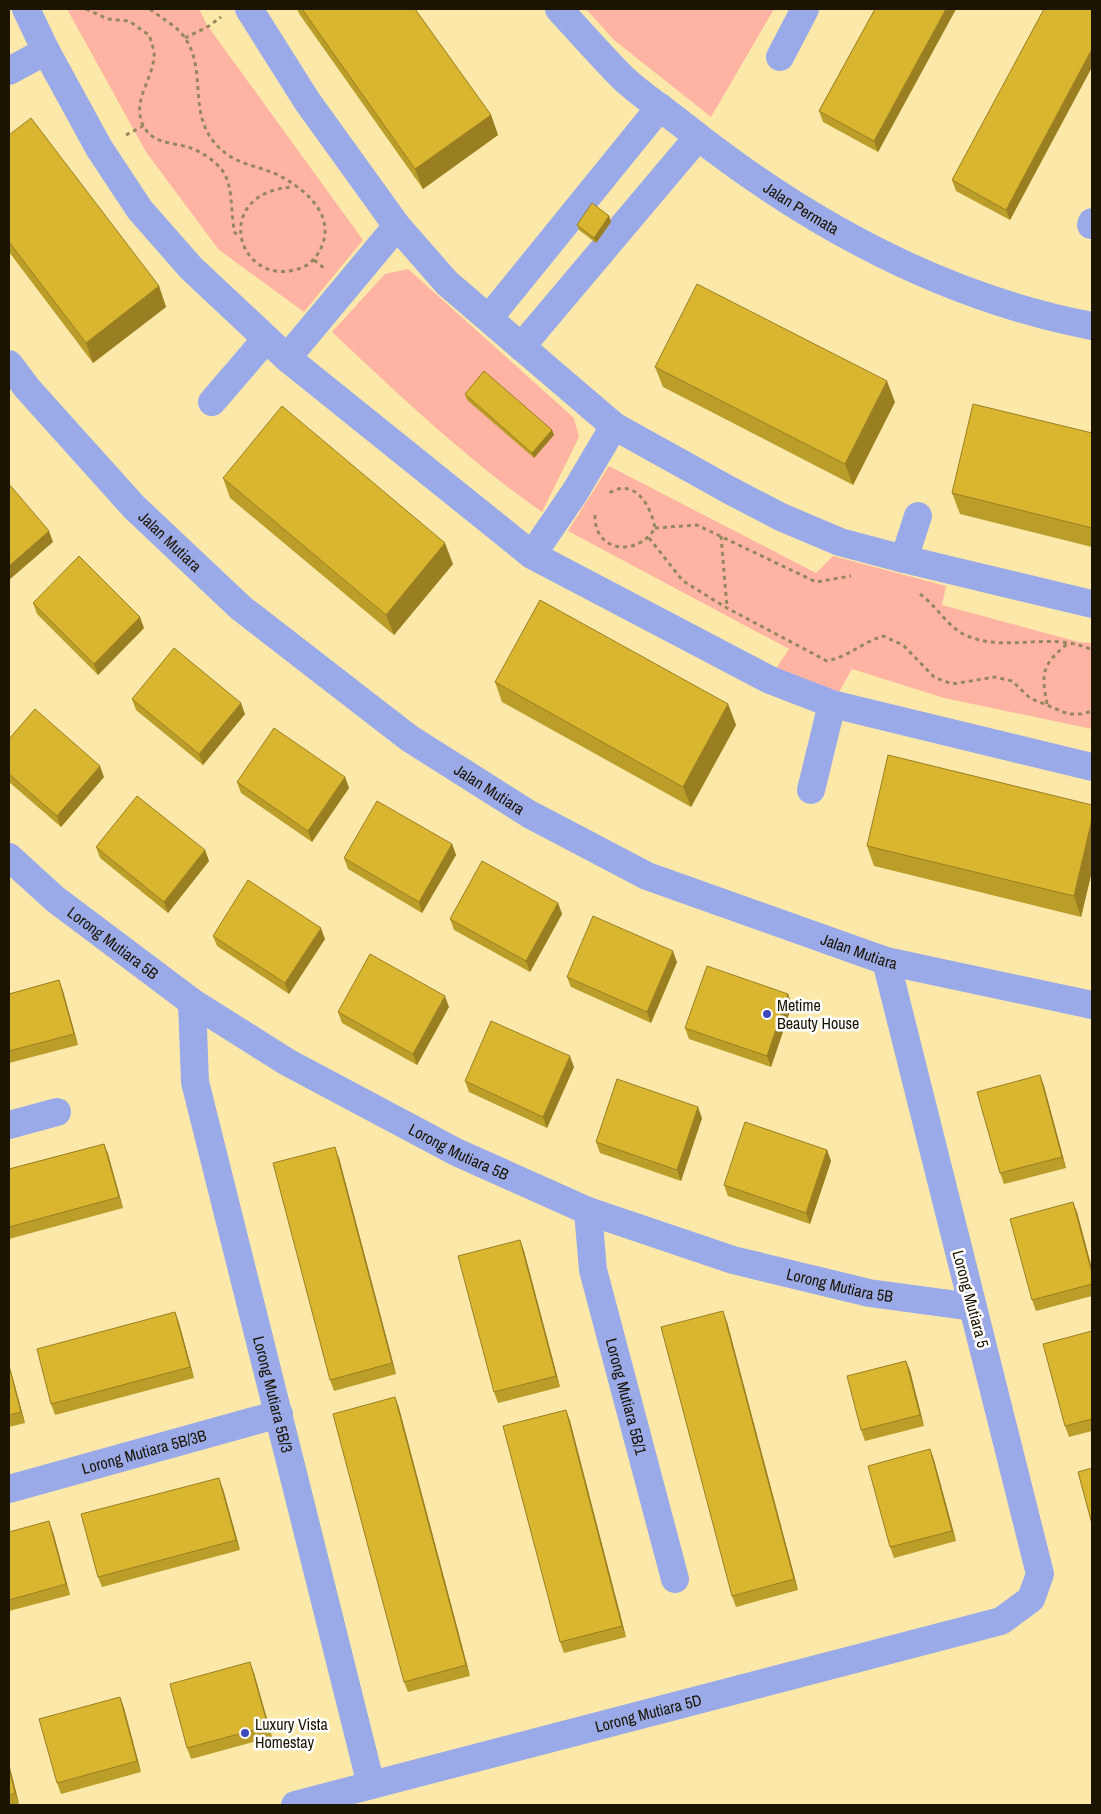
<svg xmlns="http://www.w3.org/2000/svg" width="1101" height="1814" font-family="'Archivo Narrow',sans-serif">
<rect width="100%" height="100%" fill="#fce9aa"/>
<!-- green -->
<path fill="#ffb4a3" d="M67 9H199L207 25 363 240 304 312 219 250 146 152Z
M586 9H774L711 117 614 40Z
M408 269 574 418 579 437 542 512C466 459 399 395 332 332L385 274Z
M609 466 816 573 833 556 946 586 942 605 1079 642 1092 643V729L944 698 852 669 839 692 775 670 789 649 568 531Z"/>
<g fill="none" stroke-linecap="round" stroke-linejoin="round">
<!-- path -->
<path stroke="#95885d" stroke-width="3" stroke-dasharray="4 4" stroke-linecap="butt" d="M86 9 108 19 129 21 149 35C151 41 155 51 154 57 152 81 133 99 142 123 151 145 174 142 191 148 202 152 215 161 222 170 234 186 230 214 235 233L240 235
M150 9C162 19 176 25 185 38 210 75 182 122 228 155 244 166 263 167 280 176 304 189 333 212 323 243 319 255 310 266 298 269 236 288 210 191 294 187
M185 38 209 26 221 17
M126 135 143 126
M314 260 325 269
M595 515C594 553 638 557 655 528 651 506 635 477 609 493
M655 528 697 525 816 582 851 576
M721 536 727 607
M649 538 683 581 727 608 827 661C850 656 861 643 883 636L903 645 934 677 952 684 995 677 1012 681 1030 698 1068 714H1082L1092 711
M920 594C938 607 949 630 970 637 1009 652 1053 631 1092 650
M1047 704C1041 673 1042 665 1067 644"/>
<!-- minor -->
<g stroke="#9aaae9" stroke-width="28">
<path d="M26 9 46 51 99 148 140 210 191 268 287 358 532 555 770 680 832 704 1092 767"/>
<path d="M249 9 307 101 397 226 447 283 614 426 731 491 781 517 840 542 904 559 1092 604"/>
<path id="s1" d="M559 9C580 32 601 56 623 78 641 95 663 109 683 125 802 220 941 297 1092 326"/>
<path d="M780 57 805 9"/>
<path d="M9 71 46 51"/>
<path d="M1091 225 1092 222"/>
<path d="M489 318 660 107"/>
<path d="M521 347 698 137"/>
<path d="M287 358 397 226"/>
<path id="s2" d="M9 364 27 388 134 507 241 608 409 738 529 814 647 876 886 961 1092 1005"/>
<path d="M212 402 266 339"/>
<path d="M532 555 575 492 614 426"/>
<path d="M904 559 918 516"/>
<path d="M811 790 832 704"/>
<path id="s3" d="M9 857 55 899 192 1002 287 1062 456 1152 588 1211 733 1260 869 1293 973 1307"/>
<path id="s4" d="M192 1002 195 1082 371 1785"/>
<path d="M9 1125 57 1112"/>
<path id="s5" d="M588 1211 593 1270 675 1579"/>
<path id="s6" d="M9 1489 279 1414"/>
<path id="s7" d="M295 1805 1001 1621 1031 1599 1040 1574 886 961"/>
</g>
</g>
<!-- wall -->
<path fill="#bb9d29" d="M297 9H415L491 115 498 135 423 189 300 15Z
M875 9H956L878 152 823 122 819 111Z
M1092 9V67L1010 220 956 191 952 180Z
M9 135 159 286 166 307 93 363 9 252Z
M609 216 611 222 596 243 579 230 577 225Z
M655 367 895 402 853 485 663 387Z
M465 394 552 430 554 435 534 458 467 400Z
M1092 433V547L960 514 952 493Z
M223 478 453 564 394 635 230 498Z
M33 603 144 628 98 675 37 614Z
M495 682 728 704 736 725 691 807 502 702Z
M132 699 245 714 203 765 136 710Z
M9 739 104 777 61 827 9 782Z
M345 777 349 788 312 842 241 793 237 782Z
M1092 805V871L1081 917 874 866 867 846Z
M452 844 456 855 422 913 348 869 344 858Z
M96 847 205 850 209 861 168 913 100 858Z
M558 903 562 914 530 972 454 930 450 919Z
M213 936 325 939 289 994 217 946Z
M677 962 651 1023 571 987 567 977Z
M59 980 63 991 78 1045 9 1063V994Z
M788 994 792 1005 771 1067 689 1039 685 1028Z
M449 1007 417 1065 342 1023 338 1012Z
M574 1067 547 1128 469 1092 465 1081Z
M1040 1075 1044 1086 1066 1168 1004 1184 1000 1173Z
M702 1118 681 1181 600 1153 596 1142Z
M104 1144 108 1154 123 1208 9 1239V1169Z
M827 1150 831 1161 810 1224 728 1196 724 1185Z
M339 1158 396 1374 334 1391 330 1380Z
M1077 1212 1092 1269V1296L1036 1311 1032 1300Z
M520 1240 524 1251 560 1387 498 1403 494 1392Z
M175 1312 179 1323 194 1378 55 1415 51 1404Z
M727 1322 798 1590 736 1607 732 1596Z
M1092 1331V1431L1069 1437 1065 1426Z
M906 1361 910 1371 924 1426 865 1441 861 1430Z
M9 1364 25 1423 9 1427Z
M395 1397 399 1408 470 1676 408 1692 404 1682Z
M566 1410 570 1421 626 1637 564 1653 560 1642Z
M930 1449 934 1460 956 1541 894 1558 890 1547Z
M223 1489 240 1550 102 1587 98 1577Z
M9 1532H53L70 1595 9 1611Z
M254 1673 272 1737 191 1759 187 1748Z
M120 1697 124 1708 141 1772 61 1794 57 1783Z
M9 1764 19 1804 14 1805H9Z"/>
<!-- shaded-wall -->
<path fill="#997f22" d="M946 9H956L878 152 874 141Z
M1092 49V67L1010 220 1006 210Z
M491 115 498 135 423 189 415 169Z
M609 216 611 222 596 243 594 238Z
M159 286 166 307 93 363 86 343Z
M887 381 895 402 853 485 845 464Z
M552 430 554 435 534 458 532 453Z
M49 531 53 542 9 580V566Z
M445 543 453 564 394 635 386 615Z
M140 617 144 628 98 675 94 664Z
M241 703 245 714 203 765 199 754Z
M728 704 736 725 691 807 683 787Z
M100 766 104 777 61 827 57 816Z
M345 777 349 788 312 842 308 831Z
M1092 819V871L1081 917 1074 896Z
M452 844 456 855 422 913 419 902Z
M205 850 209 861 168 913 164 902Z
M558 903 562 914 530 972 526 961Z
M321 928 325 939 289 994 285 983Z
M673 951 677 962 651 1023 647 1012Z
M59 980 63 991 78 1045 74 1034Z
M788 994 792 1005 771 1067 767 1056Z
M445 996 449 1007 417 1065 413 1054Z
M570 1056 574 1067 547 1128 543 1117Z
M1040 1075 1044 1086 1066 1168 1062 1157Z
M698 1107 702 1118 681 1181 677 1170Z
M104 1144 108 1154 123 1208 119 1197Z
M335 1147 339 1158 396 1374 392 1363Z
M827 1150 831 1161 810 1224 806 1213Z
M1073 1202 1077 1212 1092 1269V1273Z
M520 1240 524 1251 560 1387 556 1376Z
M723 1311 727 1322 798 1590 794 1579Z
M175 1312 179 1323 194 1378 190 1367Z
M906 1361 910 1371 924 1426 920 1415Z
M9 1364 10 1368 25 1423 21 1412Z
M395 1397 399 1408 470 1676 466 1665Z
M566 1410 570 1421 626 1637 622 1626Z
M930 1449 934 1460 956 1541 952 1531Z
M219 1478 223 1489 240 1550 236 1540Z
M49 1521 53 1532 70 1595 66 1584Z
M250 1662 254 1673 272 1737 268 1726Z
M120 1697 124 1708 141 1772 137 1761Z
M9 1764 19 1804 15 1793 9 1768Z"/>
<!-- building -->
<path fill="#dab630" stroke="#997f22" d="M302 9H415L491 115 415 169Z
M875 9H946L874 141 819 111Z
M1044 9H1092V49L1006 210 952 180Z
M31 118 159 286 86 343 9 242V135Z
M592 203 609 216 594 238 577 225Z
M697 284 887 381 845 464 655 367Z
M484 371 552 430 532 453 465 394Z
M973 404 1092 433V528L952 493Z
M282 406 445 543 386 615 223 478Z
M9 484 49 531 9 566Z
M79 556 140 617 94 664 33 603Z
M540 600 728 704 683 787 495 682Z
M174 648 241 703 199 754 132 699Z
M35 709 100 766 57 816 9 774V739Z
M274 728 345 777 308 831 237 782Z
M888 755 1092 805V819L1074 896 867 846Z
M137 796 205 850 164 902 96 847Z
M377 801 452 844 419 902 344 858Z
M482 861 558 903 526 961 450 919Z
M248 880 321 928 285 983 213 936Z
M593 916 673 951 647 1012 567 977Z
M370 954 445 996 413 1054 338 1012Z
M707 966 788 994 767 1056 685 1028Z
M59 980 74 1034 9 1051V994Z
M491 1021 570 1056 543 1117 465 1081Z
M1040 1075 1062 1157 1000 1173 977 1092Z
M617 1079 698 1107 677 1170 596 1142Z
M745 1122 827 1150 806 1213 724 1185Z
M104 1144 119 1197 9 1227V1169Z
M335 1147 392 1363 330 1380 273 1163Z
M1073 1202 1092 1273V1284L1032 1300 1010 1219Z
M520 1240 556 1376 494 1392 458 1256Z
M723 1311 794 1579 732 1596 661 1327Z
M175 1312 190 1367 51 1404 37 1349Z
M1092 1331V1419L1065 1426 1043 1344Z
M906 1361 920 1415 861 1430 847 1376Z
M9 1366 21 1412 9 1415Z
M395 1397 466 1665 404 1682 333 1414Z
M566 1410 622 1626 560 1642 503 1426Z
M930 1449 952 1531 890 1547 868 1466Z
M1092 1468V1524L1078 1472Z
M219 1478 236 1540 98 1577 81 1514Z
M49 1521 66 1584 9 1600V1532Z
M250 1662 268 1726 187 1748 170 1684Z
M120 1697 137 1761 57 1783 39 1719Z
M9 1768 15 1793 9 1795Z"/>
<!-- markers -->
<g fill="#3d48bc" stroke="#fff" stroke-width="2">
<circle cx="767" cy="1014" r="5"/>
<circle cx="245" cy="1733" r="5"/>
</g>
<g text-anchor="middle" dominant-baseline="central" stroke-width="5" stroke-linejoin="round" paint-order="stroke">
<!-- street labels -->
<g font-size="16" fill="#1b1400" stroke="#fff">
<text stroke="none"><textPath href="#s1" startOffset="315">Jalan Permata</textPath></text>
<text stroke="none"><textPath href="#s2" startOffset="240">Jalan Mutiara</textPath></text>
<text stroke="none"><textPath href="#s2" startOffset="645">Jalan Mutiara</textPath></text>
<text stroke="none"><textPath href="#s3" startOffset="135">Lorong Mutiara 5B</textPath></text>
<text stroke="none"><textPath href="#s2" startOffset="1050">Jalan Mutiara</textPath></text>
<text stroke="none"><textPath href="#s3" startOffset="540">Lorong Mutiara 5B</textPath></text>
<text stroke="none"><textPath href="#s3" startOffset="945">Lorong Mutiara 5B</textPath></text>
<text transform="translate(971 1299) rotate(75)">Lorong Mutiara 5</text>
<text stroke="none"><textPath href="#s4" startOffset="402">Lorong Mutiara 5B/3</textPath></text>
<text stroke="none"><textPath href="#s5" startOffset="190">Lorong Mutiara 5B/1</textPath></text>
<text stroke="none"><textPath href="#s6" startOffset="140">Lorong Mutiara 5B/3B</textPath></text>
<text stroke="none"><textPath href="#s7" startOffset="365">Lorong Mutiara 5D</textPath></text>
</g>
<!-- poi labels -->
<g font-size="16" fill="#1b1400" stroke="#fff" text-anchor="start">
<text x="777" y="1005">Metime<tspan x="777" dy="18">Beauty House</tspan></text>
<text x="255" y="1724">Luxury Vista<tspan x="255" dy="18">Homestay</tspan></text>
</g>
</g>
<!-- border -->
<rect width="1101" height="1814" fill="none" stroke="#1b1400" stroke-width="20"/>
</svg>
